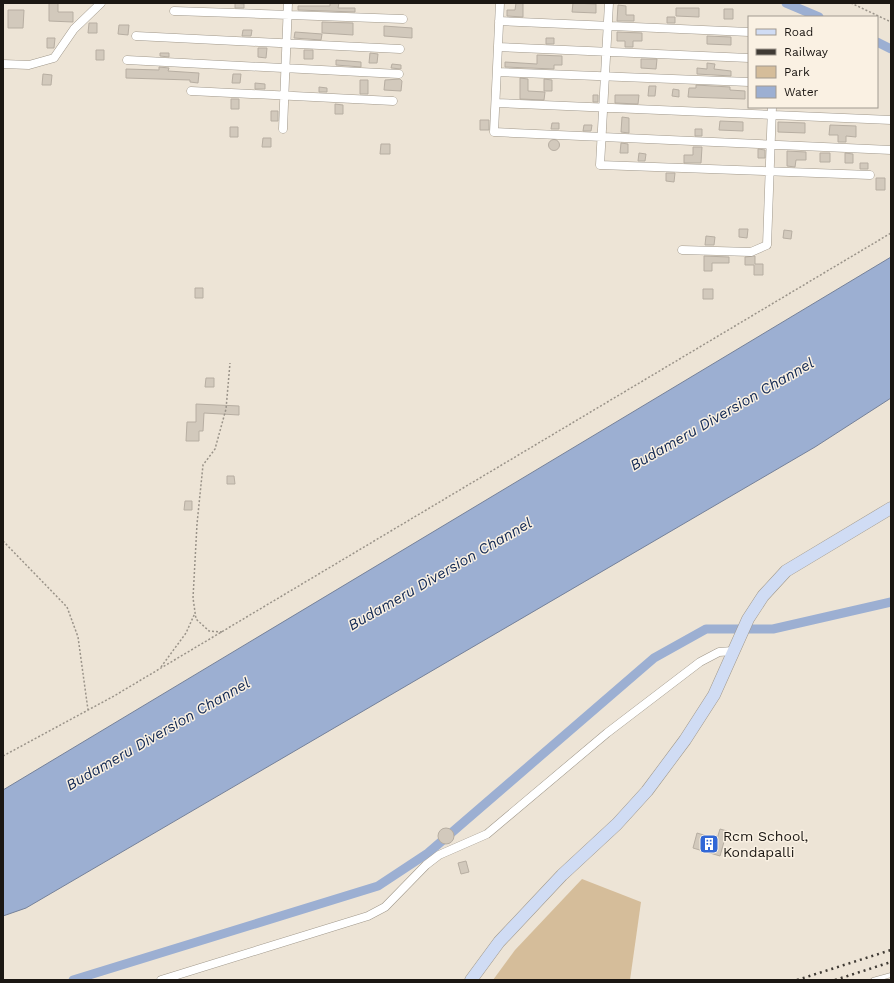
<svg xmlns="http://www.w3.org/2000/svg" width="894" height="983" font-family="'Work Sans',sans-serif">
<rect width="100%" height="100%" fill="#ede4d6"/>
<!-- green -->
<path fill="#d5bd9a" d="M582 879 641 902 630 980H493L515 950Z"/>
<!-- water -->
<path fill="#9cafd2" stroke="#758199" d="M891 257V398L815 447 26 908 3 916V790Z"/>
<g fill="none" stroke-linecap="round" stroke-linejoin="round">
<!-- canal -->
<path stroke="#9cafd2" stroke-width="9" d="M786 3 819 17
M877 42 891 49
M73 980 378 886 428 853 654 658 706 629H773L891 602"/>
</g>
<!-- building -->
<path fill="#d2c9bc" stroke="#b7aea2" d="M49 3H58V12H73V22L49 21Z
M235 3 244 4V8H235Z
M330 3H339L338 8H355V12L298 10V6H330Z
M516 3H523V17L507 16V10H515Z
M573 3 596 4V13L572 12Z
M618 5 626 6V15H634V21H617Z
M676 8H699V17L676 16Z
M724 9H733V19H724Z
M8 10H24L23 28H8Z
M667 17H675V23H667Z
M322 22 353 23V35L322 33Z
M89 23H97V33H88Z
M119 25H129L128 35 118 34Z
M384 26 412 28V38L384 36Z
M243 30H252L251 36H242Z
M295 32 322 34 321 40 294 38Z
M617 32 642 33V41H633V47H625V41H617Z
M707 36 731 37V45L707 44Z
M47 38H55L54 48H47Z
M546 38H554V44H546Z
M258 48H267L266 58 258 57Z
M96 50H104V60H96Z
M304 50H313V59H304Z
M160 53H169V57L160 56Z
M370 53 378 54 377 63H369Z
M537 55 562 56V65H554V69L505 67V62L537 64Z
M641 59H657L656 69 641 68Z
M336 60 361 62V67L336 65Z
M707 63 715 64 714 69 731 71V76L697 74V68L707 69Z
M392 64 401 65V69L391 68Z
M159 67 169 68 168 71 199 73 198 83 190 82V80L126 78V69L159 70Z
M43 74 52 75 51 85H42Z
M233 74H241L240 83H232Z
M520 78 528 79V91L545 92 544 100 520 99Z
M400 79 402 81 401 91 384 90 385 80Z
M544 79 552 80V91H544Z
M360 80H368V94H360Z
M255 83 265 84V89H255Z
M696 85 730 87V90L745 91V99L688 97 689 88H696Z
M649 86H656L655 96H648Z
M319 87 327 88V92H319Z
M673 89 679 90V97L672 96Z
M593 95H598V102H593Z
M615 95H639L638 104 615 103Z
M231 99H239V109H231Z
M335 104 343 105V114H335Z
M271 111H278V121H271Z
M622 117 629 118V133L621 132Z
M480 120H489V130H480Z
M720 121 743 122V131L719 130Z
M778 122 805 123V133L778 132Z
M552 123H559V129H551Z
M584 125H592L591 131H583Z
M830 125 856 126V137L846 136V142H838V135H829Z
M230 127H238V137H230Z
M695 129H702V136H695Z
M263 138H271V147H262Z
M548.5 145a5.5 5.5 0 1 1 11 0a5.5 5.5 0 1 1-11 0Z
M621 143 628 144V153H620Z
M381 144H390V154H380Z
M693 147H702L701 163H684V155H693Z
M758 149 765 150V158H758Z
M787 151 806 152V160H796L795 167 787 166Z
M639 153 646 154 645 161H638Z
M820 153H830V162H820Z
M845 153 853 154V163H845Z
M860 163H868V169H860Z
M666 173H675L674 182 666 181Z
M876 178H885V190H876Z
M739 229H748L747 238 739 237Z
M784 230 792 231 791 239 783 238Z
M706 236 715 237 714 245H705Z
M704 256 729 257V263H712V271H704Z
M755 256V264H763V275H754V265H745V257Z
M195 288H203V298H195Z
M703 289H713V299H703Z
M206 378H214V387H205Z
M196 404 239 406V415L204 413 203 431H199V441H186L187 422H196Z
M227 476H234L235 484H227Z
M185 501H192V510H184Z
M438 836a8 8 0 1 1 16 0a8 8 0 1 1-16 0Z
M720 829 727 831 720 856 693 848 697 833 717 839Z
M466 861 469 872 461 874 458 863Z"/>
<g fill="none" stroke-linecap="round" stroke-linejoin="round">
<!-- service casing -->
<g stroke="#a0988b" stroke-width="5">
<path id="service" d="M873 980 891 975"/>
</g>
<!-- minor casing -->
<g stroke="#a0988b" stroke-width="9">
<path id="minor" d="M500 3 494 132 891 150
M609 3 600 165 870 175
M174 11 403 19
M499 21 749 32
M136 36 400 49
M498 47 749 58
M127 60 399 74
M3 64 29 65 54 58 74 29 101 3
M497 72 749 82
M191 91 393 101
M496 103 891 120
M283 129 288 3
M682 250 751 252 767 245 772 107
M161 980 368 916 385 907 426 865 439 855 487 834 607 733 700 662 719 652 733 651"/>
</g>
<!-- secondary casing -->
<g stroke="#a0988b" stroke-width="13">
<path id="secondary" d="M471 980 499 942 562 875 617 824 647 791 685 740 714 695 748 619 763 596 786 571 891 508"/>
</g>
<!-- path -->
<path stroke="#9a9389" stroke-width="1.5" stroke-dasharray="2 2" stroke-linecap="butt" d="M851 3 891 22
M3 541 67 607 78 637 88 710
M222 632 209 631 196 619 193 598 197 524 203 465 215 449 226 409 230 363
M161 667 186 633 195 613
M3 756 114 696 891 233"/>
<!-- service -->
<use href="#service" stroke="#fff" stroke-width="4"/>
<!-- minor -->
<use href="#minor" stroke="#fff" stroke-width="8"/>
<!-- secondary -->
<use href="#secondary" stroke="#d0dcf4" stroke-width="12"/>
<!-- rail -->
<path stroke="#3f3a34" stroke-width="2.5" stroke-dasharray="2 4" stroke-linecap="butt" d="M797 980 891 950
M835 980 891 962"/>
</g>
<!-- icons -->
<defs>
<g id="building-square" transform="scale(1)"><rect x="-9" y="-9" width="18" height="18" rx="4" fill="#3167d6" stroke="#faf1e3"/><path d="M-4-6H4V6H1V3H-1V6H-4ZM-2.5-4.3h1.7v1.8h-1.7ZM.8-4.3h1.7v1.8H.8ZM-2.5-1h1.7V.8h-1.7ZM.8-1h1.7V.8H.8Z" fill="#fff"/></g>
</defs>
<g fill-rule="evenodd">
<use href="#building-square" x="709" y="844"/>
</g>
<g text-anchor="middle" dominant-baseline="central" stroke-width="3" stroke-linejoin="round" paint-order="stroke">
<!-- poi labels -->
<g font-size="14" fill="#1b1713" stroke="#faf1e3" text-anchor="start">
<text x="723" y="836">Rcm School,<tspan x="723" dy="16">Kondapalli</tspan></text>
</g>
<!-- water labels -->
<g font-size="15" font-style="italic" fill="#112853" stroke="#faf1e3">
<text transform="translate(722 414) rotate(-30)">Budameru Diversion Channel</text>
<text transform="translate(440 574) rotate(-30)">Budameru Diversion Channel</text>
<text transform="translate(158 734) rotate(-30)">Budameru Diversion Channel</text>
</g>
</g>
<!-- border -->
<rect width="894" height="983" fill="none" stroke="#1b1713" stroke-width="8"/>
<!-- legend -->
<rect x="748" y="16" width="130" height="92" fill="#faf1e3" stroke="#a19a90"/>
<rect x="756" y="29" width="20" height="6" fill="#d0dcf4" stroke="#a19a90"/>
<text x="784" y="36" font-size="12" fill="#1b1713">Road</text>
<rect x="756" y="49" width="20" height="6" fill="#3f3a34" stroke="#a19a90"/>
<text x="784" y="56" font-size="12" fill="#1b1713">Railway</text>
<rect x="756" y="66" width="20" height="12" fill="#d5bd9a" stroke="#a19a90"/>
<text x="784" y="76" font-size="12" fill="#1b1713">Park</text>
<rect x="756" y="86" width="20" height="12" fill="#9cafd2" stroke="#a19a90"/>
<text x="784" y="96" font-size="12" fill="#1b1713">Water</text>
</svg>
